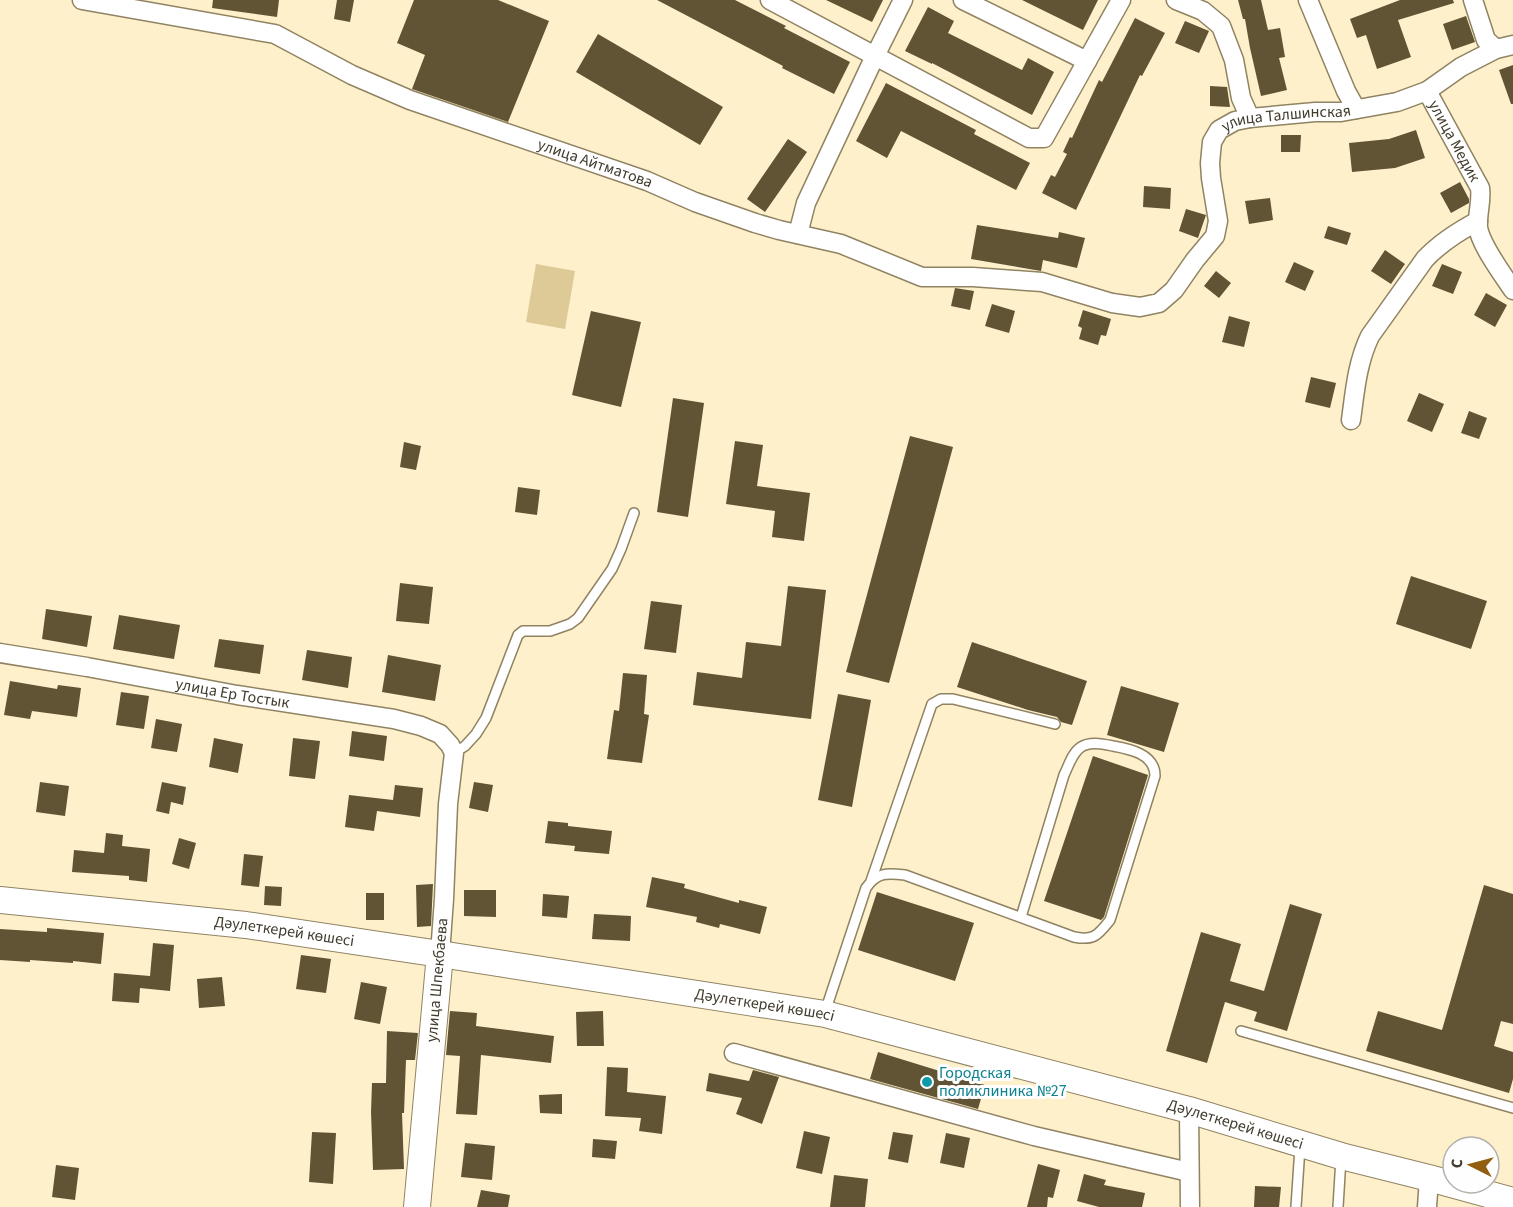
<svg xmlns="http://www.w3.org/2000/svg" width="1513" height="1207" font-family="'Source Sans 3',sans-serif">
<rect width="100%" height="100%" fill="#fff0cc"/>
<!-- green -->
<path fill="#deca96" d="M536 264 575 271 565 329 526 322Z"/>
<!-- building -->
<path fill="#605435" d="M213 0H279L277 17 212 8Z
M337 0H354L350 22 334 19Z
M414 0H498L549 21 508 122 412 89 425 55 397 43Z
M657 0H735L786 26 784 28 850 62 834 94 782 68 783 66Z
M826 0H883L872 22Z
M1022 0H1098L1083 30Z
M1238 0H1261L1268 30 1280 28 1285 57 1279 58 1287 90 1261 96 1250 48 1245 19H1243Z
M1400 0H1453L1454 3 1398 20 1411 57 1377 69 1366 35 1357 38 1350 19Z
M928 7 954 21 948 33 1022 70 1028 58 1054 72 1032 115 932 63V64L905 51Z
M1466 16 1475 42 1452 50 1443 24Z
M1135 18 1165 33 1142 76 1140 75 1076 210 1042 193 1051 175 1055 177 1067 154 1063 152 1070 137 1072 138 1099 80 1102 82Z
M1185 21 1209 31 1199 53 1175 43Z
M598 34 723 107 700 145 576 72Z
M1513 65V104H1511L1499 70Z
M886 83 976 130 974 134 1030 163 1016 190 901 131 887 158 856 141Z
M1210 86 1227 87 1230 107 1210 106Z
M1416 130 1425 158 1395 168 1352 172 1349 143 1389 139Z
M1281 135H1301L1300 152H1281Z
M788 139 807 152 765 212 747 199Z
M1460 182 1469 199V203L1451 213 1440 193Z
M1144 186 1171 188 1170 209 1143 207Z
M1270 198 1273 220 1249 224 1245 201Z
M1186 209 1206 215 1198 238 1179 231Z
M977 225 1058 238 1059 232 1085 238 1077 268 1043 260 1041 271 971 259Z
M1328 226 1351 233 1347 245 1324 238Z
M1385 250 1405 264 1391 284 1371 271Z
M1294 262 1314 271 1305 291 1285 282Z
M1442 264 1462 272 1453 294 1432 286Z
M1216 271 1231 283 1219 298 1204 286Z
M955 288 974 291 970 310 951 306Z
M1486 293 1507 305 1495 327 1474 315Z
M992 304 1015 311 1009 333 985 326Z
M1083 310 1111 319 1106 336 1101 335 1098 345 1079 339 1082 328 1078 326Z
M591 311 641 322 621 407 572 395Z
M1229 316 1250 322 1244 347 1222 342Z
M1311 377 1336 383 1330 408 1305 402Z
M1419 393 1444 404 1432 432 1407 421Z
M673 398 704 403 688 517 657 512Z
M1469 411 1487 418 1479 439 1461 433Z
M910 436 953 447 889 683 846 672Z
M735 441 763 445 757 486 810 493 804 541 772 537 775 511 726 504Z
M404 442 421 446 416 470 400 467Z
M518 487 540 490 537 515 515 512Z
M1411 576 1487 601 1471 649 1396 624Z
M400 583 433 587 429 624 396 621Z
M788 586 826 590 811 719 693 705 697 672 742 678 746 642 781 646Z
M651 601 682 605 676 653 644 649Z
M46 609 92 616 87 647 42 639Z
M119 615 180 625 174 659 113 649Z
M219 639 264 645 260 674 214 667Z
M972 642 1087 681 1072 725 1061 722 1057 717 1028 710 957 687Z
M307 650 352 657 348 688 302 680Z
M388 655 441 665 435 701 382 692Z
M623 673 647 675 644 714 649 715 642 763 607 759 614 710 619 711Z
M10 681 57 689 58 685 81 688 77 717 32 711 30 719 4 715Z
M1121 686 1179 703 1164 752 1107 735Z
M121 692 149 696 144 729 116 725Z
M838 694 871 700 852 807 818 800Z
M156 719 182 724 177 752 151 748Z
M352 731 387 736 384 761 349 756Z
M214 738 243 744 238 773 209 767Z
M293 738 320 741 315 779 289 776Z
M1093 756 1148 775 1104 917 1101 920 1044 901Z
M40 782 69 786 65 816 36 812Z
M162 782 186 787 183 805 171 802 169 814 156 811Z
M474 782 493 785 488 812 469 808Z
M395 785 423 788 420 817 377 811 374 831 345 827 349 795 393 800Z
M548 821 568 823V826L612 831 609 854 574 851 575 846 545 843Z
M106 833 123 835 122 846 150 849 147 882 129 880V876L72 872 74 850 104 853Z
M179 838 196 843 189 869 172 864Z
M244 854 263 856 259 887 241 885Z
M652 877 685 884 684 888 739 903V900L767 907 760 934 720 924 719 928 696 922 697 917 646 907Z
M433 884 431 926 417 927 416 885Z
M1484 885 1513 894V1024L1501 1021 1494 1046 1513 1052V1079L1509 1093 1366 1051 1378 1011 1442 1030Z
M265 886 282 887 281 906 264 905Z
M464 890H496V917L464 916Z
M877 892 974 923 955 981 858 950Z
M366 893H384V920H366Z
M543 894 569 896 567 918 542 916Z
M1290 904 1322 914 1287 1031 1254 1021 1257 1012 1225 1002 1207 1063 1166 1051 1201 932 1241 944 1230 981 1264 991Z
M594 914 631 916 630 941 592 939Z
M47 928 104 933 101 964 73 961V963L30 960V962L0 960V929L47 932Z
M153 943 174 945 170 991 140 988 139 1003 112 1001 114 973 150 976Z
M301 955 331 959 326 993 296 989Z
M222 977 225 1006 199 1008 197 979Z
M361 982 387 987 380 1024 354 1019Z
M450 1011 477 1013 476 1026 554 1036 551 1063 481 1055 477 1115 456 1114 460 1056 446 1055Z
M603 1011 604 1046H577L576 1012Z
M387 1031 418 1033 415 1060H406L404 1113H402L404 1169 373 1170 371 1112 372 1083H386Z
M878 1052 985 1085 978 1109 870 1079Z
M607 1067 628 1068 627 1092 666 1096 662 1134 639 1131 641 1118 605 1116Z
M753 1070 779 1077 762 1124 736 1114 742 1098 706 1091 709 1073 749 1081Z
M562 1094V1114L540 1113 539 1095Z
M804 1131 830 1137 822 1174 796 1168Z
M312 1132 336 1133 333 1184 309 1182Z
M893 1132 913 1135 908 1163 888 1159Z
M946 1133 970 1138 964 1168 940 1163Z
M593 1139 617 1141 615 1159 592 1157Z
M465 1143 495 1146 492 1180 461 1177Z
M1038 1164 1060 1170 1053 1198 1048 1197 1047 1207H1027Z
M56 1165 79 1168 75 1200 52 1197Z
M1084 1174 1106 1180 1104 1185 1145 1193 1142 1207H1099L1077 1201Z
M834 1175 868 1179 865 1207H830Z
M1255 1186 1281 1187 1279 1207H1254Z
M481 1190 510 1195 508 1207H477Z"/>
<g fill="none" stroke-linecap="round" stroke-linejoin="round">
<!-- lane casing -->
<g stroke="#908362" stroke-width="12">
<path id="lane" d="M454 753 465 746 476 734 486 718 518 635 523 631H550L570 624 578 618 612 569 621 549 634 513
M871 881 932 704 941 699H953L1055 724
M825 1012 866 888C877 872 887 873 905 875L1074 937C1094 941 1098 935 1110 920L1155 776C1155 754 1130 749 1113 746 1103 744 1090 741 1081 747 1072 753 1069 765 1064 775L1021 917
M1241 1031 1513 1108
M1296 1207 1300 1147
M1338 1207 1341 1158"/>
</g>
<!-- street casing -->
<g stroke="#908362" stroke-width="21">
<g id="street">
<path id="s1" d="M82 0 275 34 352 75 410 100 647 181 695 202 755 223 779 230 841 244 922 277H973L1042 282 1112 303 1140 307 1159 303 1174 290 1195 260 1215 236 1218 221 1211 178 1210 163 1212 142 1219 130 1235 121 1250 118 1315 112H1341L1397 102 1427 91 1461 67 1496 49 1513 45"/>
<path d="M770 0 1029 138H1044L1121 0"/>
<path d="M963 0 1087 61"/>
<path d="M1176 0 1203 11 1221 26 1234 60 1241 98 1250 118"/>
<path d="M1308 0 1346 91 1356 109"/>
<path d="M1473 0 1486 40 1496 49"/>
<path id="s2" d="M1427 91 1480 188C1482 201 1477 214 1478 227 1480 244 1503 275 1513 290"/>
<path d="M798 234 806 203 875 56 903 0"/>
<path d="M1351 420C1355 391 1357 363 1370 336L1425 259C1440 243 1459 231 1478 221"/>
<path id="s3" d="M0 653 87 667 237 695 394 719 421 726 440 734 450 745 454 753 448 804 444 899 440 954"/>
<path d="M734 1053 1034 1136 1189 1172"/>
<path d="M1189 1110 1190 1207"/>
<path d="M1427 1207 1429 1178"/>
</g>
</g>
<!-- secondary casing -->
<g stroke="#908362" stroke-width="28">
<g id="secondary">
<path id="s4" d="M0 900 246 925 440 954 825 1014 1189 1110 1341 1156 1429 1178 1513 1201"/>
<path d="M417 1207 440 954"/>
</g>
</g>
<!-- lane -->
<use href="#lane" stroke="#fff" stroke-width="9"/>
<!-- street -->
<use href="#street" stroke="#fff" stroke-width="18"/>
<!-- secondary -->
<use href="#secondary" stroke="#fff" stroke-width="26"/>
</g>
<!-- markers -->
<circle fill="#0f9aa8" stroke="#fefefe" stroke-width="2" cx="927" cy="1082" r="6"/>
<g text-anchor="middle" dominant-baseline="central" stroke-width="6" stroke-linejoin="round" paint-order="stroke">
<!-- street labels -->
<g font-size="16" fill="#423c2e" stroke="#fefefe">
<text stroke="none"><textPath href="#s1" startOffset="1396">улица Талшинская</textPath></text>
<text stroke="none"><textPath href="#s2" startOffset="57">улица Медик</textPath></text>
<text stroke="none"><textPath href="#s1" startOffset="542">улица Айтматова</textPath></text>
<text stroke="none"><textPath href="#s3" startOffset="236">улица Ер Тостык</textPath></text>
<text stroke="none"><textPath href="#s4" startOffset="286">Дәулеткерей көшесі</textPath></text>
<text transform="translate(437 980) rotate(-85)">улица Шпекбаева</text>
<text stroke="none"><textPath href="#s4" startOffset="772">Дәулеткерей көшесі</textPath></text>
<text stroke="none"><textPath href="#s4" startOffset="1258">Дәулеткерей көшесі</textPath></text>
</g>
<!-- culture labels -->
<g font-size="16" fill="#0d838f" stroke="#fefefe" text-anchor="start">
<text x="939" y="1073">Городская<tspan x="939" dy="18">поликлиника №27</tspan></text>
</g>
</g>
<!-- north arrow -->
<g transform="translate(1471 1165) rotate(276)"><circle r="28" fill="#fefefe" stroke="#b3b0ab" stroke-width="1.5"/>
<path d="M0-4.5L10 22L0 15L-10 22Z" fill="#905e0e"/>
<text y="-9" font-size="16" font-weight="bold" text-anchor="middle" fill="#423c2e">С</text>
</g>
</svg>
